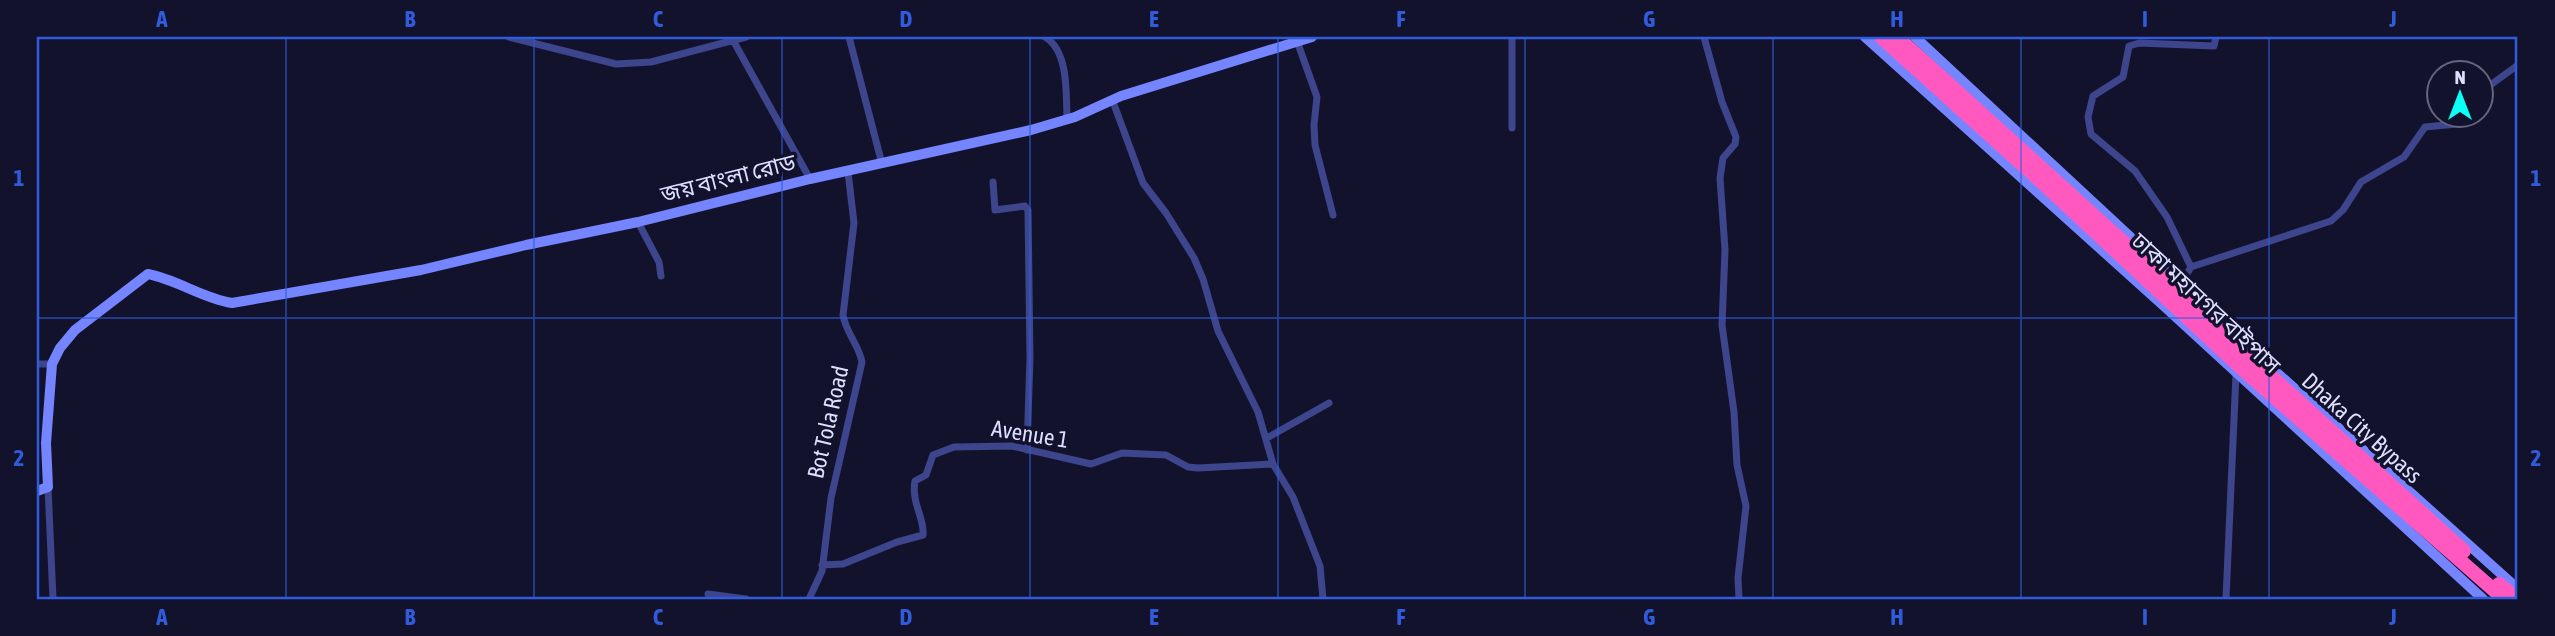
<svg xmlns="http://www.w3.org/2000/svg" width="2555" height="636" font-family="'Asap Condensed','Noto Sans Bengali',sans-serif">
<rect width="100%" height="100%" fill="#13122d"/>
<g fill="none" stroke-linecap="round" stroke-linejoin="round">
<!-- street -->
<path stroke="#3d458c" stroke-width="7" d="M509 37 616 64 651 62 746 37
M849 37 882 164
M1045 37C1069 51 1066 94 1067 120
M1512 37V128
M1704 37 1722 102 1736 137 1735 144 1723 158 1720 178 1725 250 1722 325 1734 412 1737 465 1746 506 1738 578 1739 599
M1297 41 1317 97 1314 125 1315 145 1333 215
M734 42 810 179
M2482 97 2489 86 2518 65
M1112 99 1143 183 1166 213 1194 258 1203 279 1218 331 1258 412 1273 464 1293 497 1320 566 1323 599
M993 182 995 210 1025 206 1028 210 1030 358 1027 450
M638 222 659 262 661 276
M2191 267 2331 221 2343 210 2361 182 2404 157 2425 127 2457 124 2467 116
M2181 284 2191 267 2167 217 2135 171 2091 134 2088 117 2093 96 2123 77 2129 46 2139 43 2214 46 2216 37
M37 364H52
M1267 438 1329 403
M48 487 53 599
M822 565 843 564 897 542 923 535C925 519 911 503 915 481L926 475 933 455 954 447 1012 446 1091 464 1122 453 1166 455 1188 467 1198 468 1273 464
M708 594 746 599
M809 599 822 571 831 498 862 362C859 345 846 333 843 315L854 223 848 172
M2226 599 2236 374"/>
<!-- secondary -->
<path stroke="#7584ff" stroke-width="10" d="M1865 37 2165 307 2483 599
M1915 37 2236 335
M2255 353 2518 589
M37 491 48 487 46 443 52 364 60 348 75 330 148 274C178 280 202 298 232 303L421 270 526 245 638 222 810 179 1031 130 1075 117 1121 96 1312 37"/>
<!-- highway -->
<path stroke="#ff59bf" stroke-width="14" d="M1881 37 2046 186 2239 366 2504 599
M1897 37 2464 551
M2499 584 2517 599"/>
</g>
<!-- grid -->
<path fill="none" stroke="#305cdc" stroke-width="2" stroke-opacity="0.55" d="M286 37V599M534 37V599M782 37V599M1030 37V599M1278 37V599M1525 37V599M1773 37V599M2021 37V599M2269 37V599M37 318H2518"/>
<g text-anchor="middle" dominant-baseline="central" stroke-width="7" stroke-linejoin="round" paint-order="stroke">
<!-- street labels -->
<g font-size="23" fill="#dedfff" stroke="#13122d">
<text transform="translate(728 178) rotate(-14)">জয় বাংলা রোড</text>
<text transform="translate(2206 303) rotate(43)">ঢাকা মহানগর বাইপাস</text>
<text transform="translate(828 422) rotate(-77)">Bot Tola Road</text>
<text transform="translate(2362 428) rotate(42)">Dhaka City Bypass</text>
<text transform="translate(1030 434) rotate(9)">Avenue 1</text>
</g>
</g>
<!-- border -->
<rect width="2555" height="636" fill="none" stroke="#13122d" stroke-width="77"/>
<!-- north arrow -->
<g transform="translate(2460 94)"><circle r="33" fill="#13122d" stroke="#646481" stroke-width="2"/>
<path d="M0-5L12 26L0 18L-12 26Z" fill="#0afff6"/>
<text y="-10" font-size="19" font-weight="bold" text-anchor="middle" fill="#dedfff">N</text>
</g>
<rect x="38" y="38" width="2478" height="560" fill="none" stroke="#305cdc" stroke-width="2.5"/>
<g font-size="23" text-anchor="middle" font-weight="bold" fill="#305cdc">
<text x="162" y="27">A</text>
<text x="410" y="27">B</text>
<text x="658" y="27">C</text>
<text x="906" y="27">D</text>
<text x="1154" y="27">E</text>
<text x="1401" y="27">F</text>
<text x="1649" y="27">G</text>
<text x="1897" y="27">H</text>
<text x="2145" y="27">I</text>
<text x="2393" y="27">J</text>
<text x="19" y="186">1</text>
<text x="2536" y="186">1</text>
<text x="19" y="466">2</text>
<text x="2536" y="466">2</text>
<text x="162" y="625">A</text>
<text x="410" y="625">B</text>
<text x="658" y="625">C</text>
<text x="906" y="625">D</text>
<text x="1154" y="625">E</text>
<text x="1401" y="625">F</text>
<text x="1649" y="625">G</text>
<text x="1897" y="625">H</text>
<text x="2145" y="625">I</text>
<text x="2393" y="625">J</text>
</g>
</svg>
